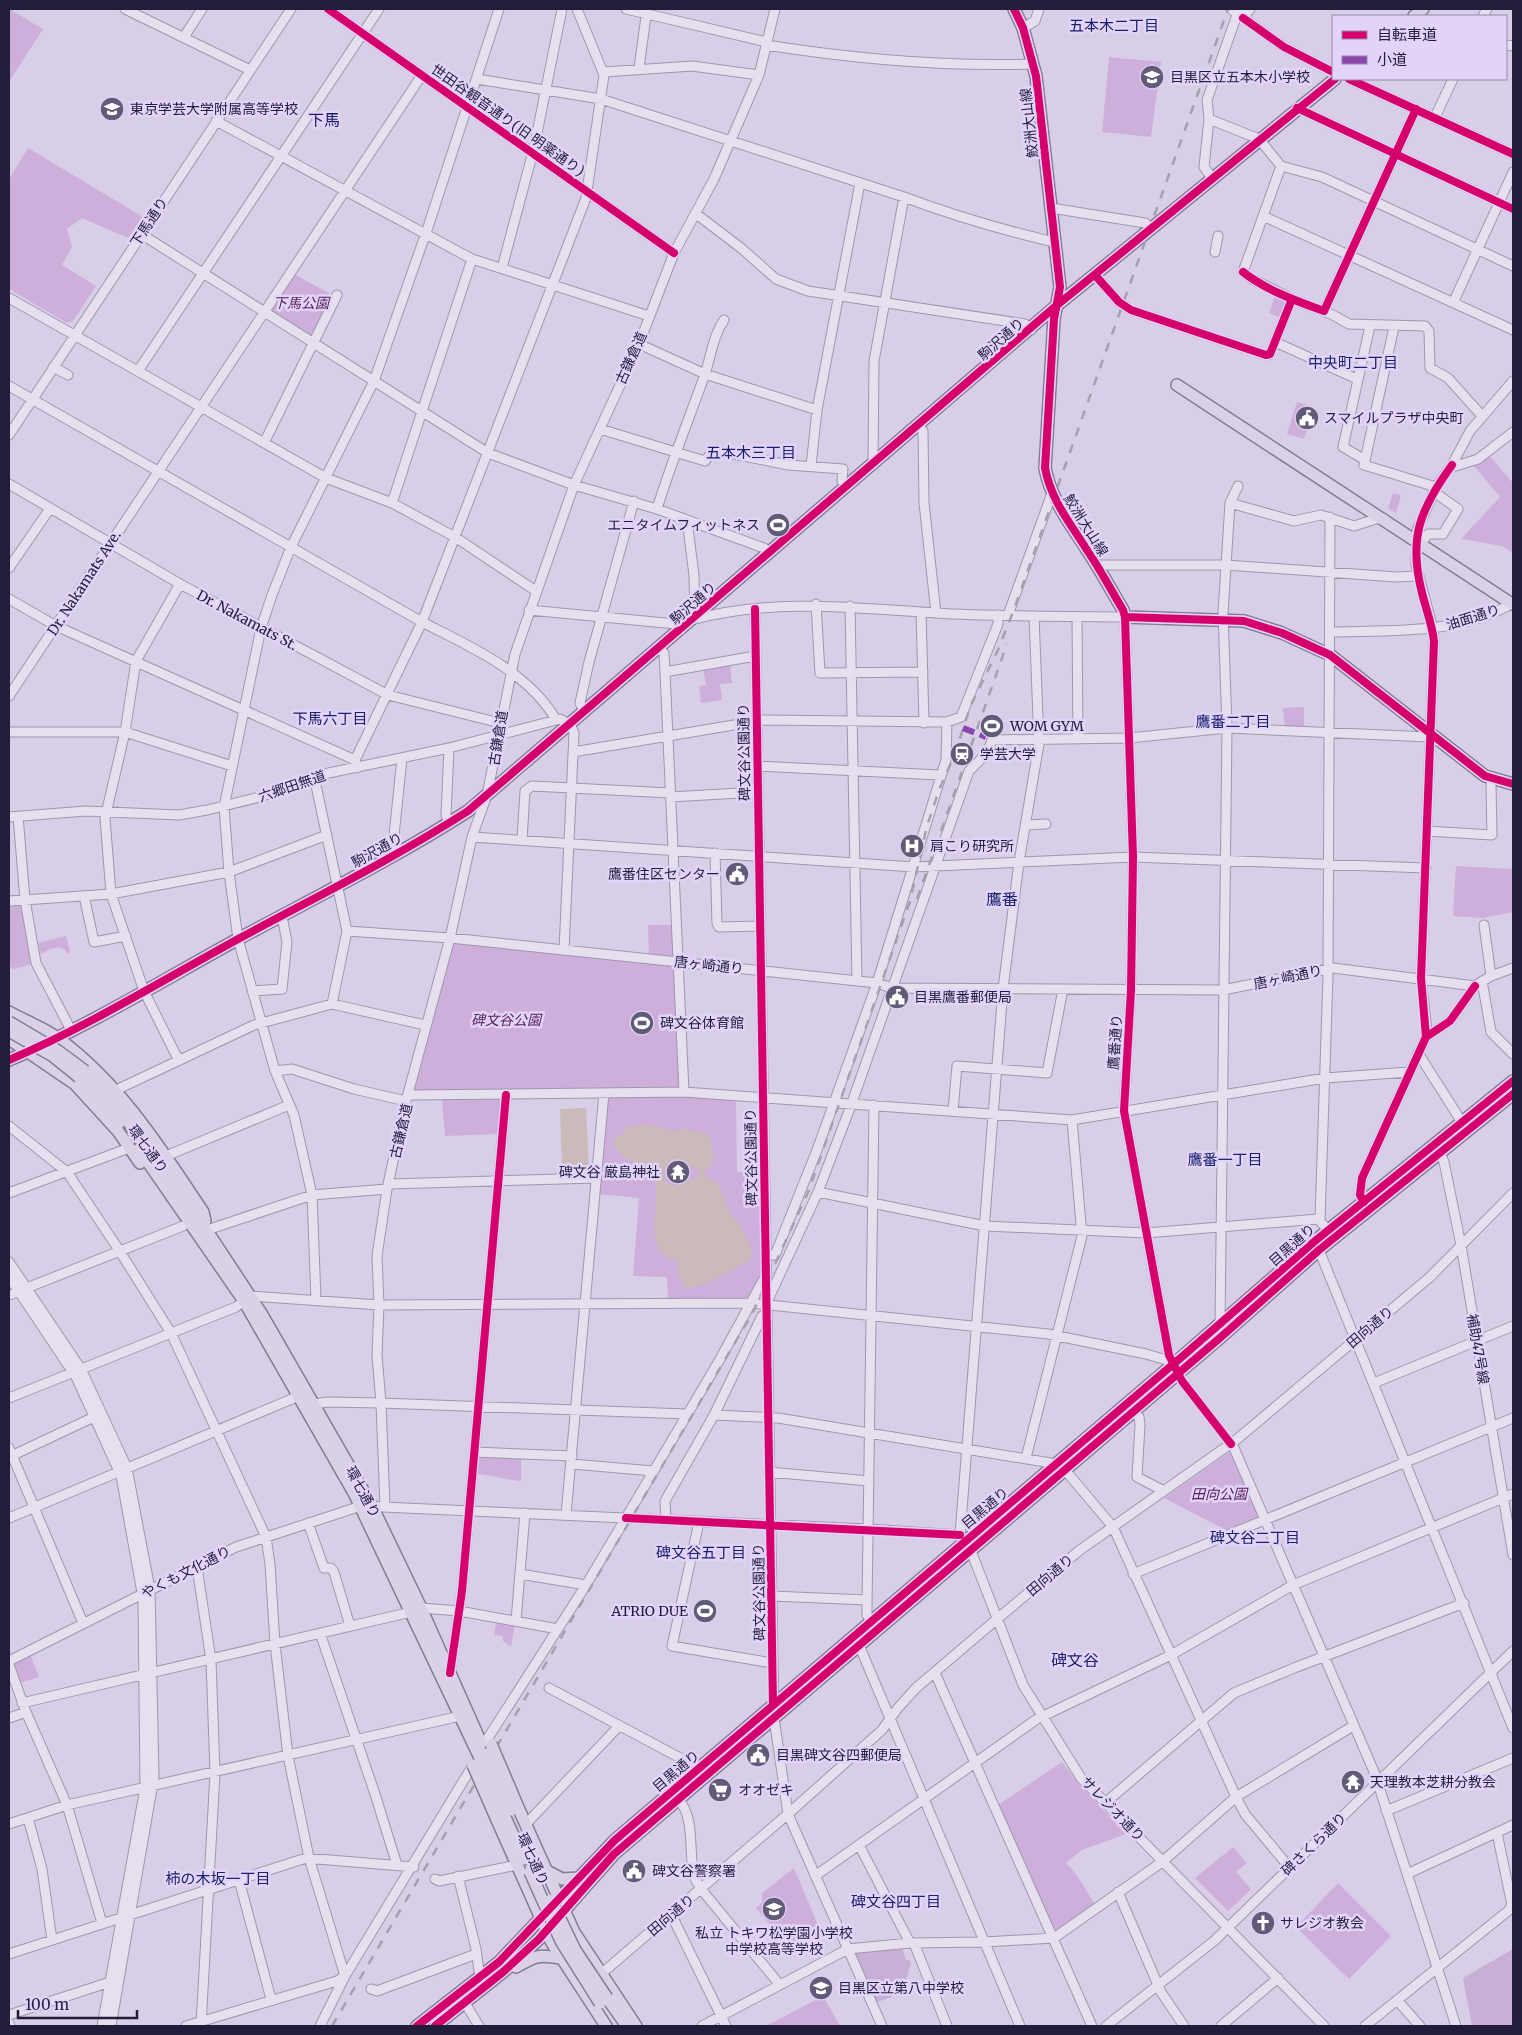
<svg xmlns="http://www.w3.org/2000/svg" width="1522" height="2035" font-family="Merriweather,'Noto Sans JP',serif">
<rect width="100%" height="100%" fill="#d8cee8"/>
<!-- green -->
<path fill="#ceafdb" d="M9 9 43 29 9 82Z
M1109 57 1161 62 1151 137 1102 132Z
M28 148 143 217 128 238 82 218 67 229 72 247 62 265 96 286 73 321 67 323 9 289V179Z
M292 273 334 296 315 337 272 311V307Z
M1276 294 1287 299 1281 318 1269 313Z
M1297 402 1314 408 1304 439 1287 434Z
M1489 455 1513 483V553L1502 546 1461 539 1500 497 1473 465Z
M1393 493 1401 495 1396 513 1388 508Z
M730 664 732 683 720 684 722 700 701 703 699 686 706 685 703 669Z
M1304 707V729L1285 728 1283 708Z
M1456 866 1513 869V912L1482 918 1453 916Z
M9 904 22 906 32 964 14 969 9 966Z
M648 925H675L677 961 649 958Z
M66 936 70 952 68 954C61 943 50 949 41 954L38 943Z
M451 940 677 964 681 1090 413 1094 427 1028Z
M607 1094H684L736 1099 737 1172 758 1173 765 1272 747 1299 668 1302 667 1277 633 1276 639 1198 599 1194Z
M501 1097 498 1134 445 1136 442 1099Z
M1228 1453H1232L1260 1516 1258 1519 1228 1531 1164 1498Z
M475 1454 521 1455V1481C504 1480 490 1474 474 1474Z
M499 1621 515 1623 511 1647 503 1641V1636L494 1635 496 1623Z
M30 1654 39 1677 17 1684 10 1663Z
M1062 1762 1077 1782 1126 1834 1082 1850 1066 1863 1076 1874 1096 1906 1058 1931 1054 1930 998 1805Z
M1233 1847 1247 1863 1236 1872 1251 1889 1228 1911 1195 1878Z
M794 1868 818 1925 812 1934 787 1945 756 1908 762 1903V1893Z
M1338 1883 1391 1936 1349 1979 1296 1927Z
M823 1996 840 2026H766Z"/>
<!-- cemetery -->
<path fill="#c9afd5" d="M902 1948 906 1960H910L911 1963 902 1993 875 2003 854 1955 855 1952Z
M1513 1949V2025L1472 2026 1463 1978Z"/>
<!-- water -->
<path fill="#cabab9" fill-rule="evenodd" d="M586 1108 589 1170H562L560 1109Z
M647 1124 676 1132 682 1128 707 1135 708 1138 711 1139 713 1164 705 1170V1177L718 1184 730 1214 740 1226 752 1250 750 1260 712 1281 690 1288 684 1287 677 1268 680 1263 674 1258 670 1260C639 1238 666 1201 652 1175 649 1170 645 1169 640 1166 635 1162 634 1160 627 1160L615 1148 614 1141 618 1135 623 1137 624 1128ZM673 1162H682L698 1169 699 1177 677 1186 667 1184 663 1170 668 1164Z"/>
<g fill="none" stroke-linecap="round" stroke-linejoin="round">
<!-- minor casing -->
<g stroke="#9e97ad" stroke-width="11">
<path id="minor" d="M125 9 250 70
M328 9 674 253
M626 9 767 42
M1231 9 1284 47 1333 72
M1239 9 1207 100 1209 119 1259 139 1281 166 1322 177 1513 266
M1483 16 1487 9
M1243 18 1250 9
M1023 28 1035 21 1039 9
M184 37 202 9
M766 45C855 59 943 67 1033 64
M1506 45 1513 46
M639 68 647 9
M604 72 692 66 759 75
M477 79 601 99 904 197C954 216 1003 230 1054 242
M1349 79 1513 154
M1297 108 1513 209
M1435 117 1453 79
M1209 119 1204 167 1212 178
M216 121 472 259 649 316
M1281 166 1243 272 1252 279 1292 299 1333 315 1349 324 1425 326 1429 331 1430 368 1448 378 1482 416
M1051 208 1145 223 1151 228
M695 213 741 248 776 279 808 291 1025 324 1031 330
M1263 216 1513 330
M141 234 488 453 574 485 657 509 764 548 769 553
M1215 252 1218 236
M502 268 534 148 562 9
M1095 275 1119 302 1131 310 1266 355 1270 354 1292 299
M9 298 326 478 392 503 455 537 536 591
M1454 301 1513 172
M1324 311 1416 109
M1394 327 1364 465 1436 487
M1275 342 1357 379
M639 344 705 374 817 410
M53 367 68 375
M138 371 379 9
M9 386 422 622C469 646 527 671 555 718
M919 426 923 431 924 503 936 613
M600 429 705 461 714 450 788 465 843 469 842 481 846 487
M9 435 291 9
M264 443 337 295
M1365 460 1343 447 1370 326
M873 465 874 361 904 197
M1452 465 1456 466 1478 459 1513 432
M811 466 817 410 860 183
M9 484 180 584 388 695 500 723
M392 503 472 259
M1230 503 1294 521 1321 515 1354 526 1376 519H1384
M657 509C671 463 689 419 705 374 711 356 713 336 724 320
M687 520 694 575 695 619C777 598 853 608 936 613 999 617 1062 616 1125 617L1133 857 1131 990 1124 1111 1169 1355 1182 1381 1234 1448 1375 1774 1456 2026
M1416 536 1423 541 1428 534H1443L1458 509 1434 492
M1097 565H1226L1396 577 1418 576
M9 568 49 510
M9 599 56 626 355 760
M816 604 820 673 923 672
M850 606 857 981
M755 609 774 1718 788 1814 882 2026
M529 610 676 624 681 630
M921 612 924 723
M1008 615 1052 493
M1034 616 1039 744 1019 862 1003 989 960 1535 971 1551 1023 1685 1081 1778 1324 2026
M1077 617 1078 739
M1330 632C1391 630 1458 635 1513 603
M659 649 664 653 665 672 684 1092
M665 672 755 656
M9 696 422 75
M584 712 580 703 589 662 634 501
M9 732H125L232 766
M573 752 764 720 947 722 961 717 998 624V615
M756 766 940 775
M357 768 355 760 422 622 586 198 604 75 577 9
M314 776 347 931 332 1004
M670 797 757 792
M18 816 25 900 36 963 71 1030
M9 817 86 811 179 815 207 810 260 797 314 776 449 748 560 719 570 724 574 733 564 950
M449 824 446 815 449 748
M1026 825 1046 824
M1427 831 1492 835 1491 784 1493 780
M472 837 914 867 1133 857 1426 868
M522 840 525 791 532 786 670 793
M715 853 717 923 719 927 759 926
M392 855 402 758
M84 896 94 942 126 936
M9 901 111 894 229 872 327 835
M1484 925 1491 976
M347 931 450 938 877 983 892 988 1223 990 1333 968 1475 986 1491 976 1513 968
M1482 981 1491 1032 1513 1054
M252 991 282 989 287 942 282 916
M1426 1037 1450 1021 1475 986
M1418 1053 1463 1124
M178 1059 144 991 111 894 105 818 125 732 136 661 180 584
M275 1071 292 1069 354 1089 406 1101
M116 1090 254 1025 332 1004 425 1025
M409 1095 684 1092 1072 1120 1325 1078 1409 1072
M953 1111 957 1066 1047 1073 1063 989
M9 1126 67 1172 119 1250 171 1333 266 1537 270 1564 275 1644 288 1756 309 1858 345 1976 337 1981 186 2026
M1438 1148 1444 1162 1461 1245 1513 1555
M166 1156 289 1105
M390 1184 596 1178
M818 1192 985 1226 1146 1233 1318 1219 1328 1230
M9 1193 129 1148
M1364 1202 1360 1195 1362 1178 1426 1037 1427 1031 1421 978 1434 641 1433 629 1416 565 1417 530 1436 487 1452 465 1470 431 1513 381
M1320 1219 1328 976 1330 517
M207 1230 312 1195 387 1189
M1319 1250 1513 1728
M766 1255H775L817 1150 877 983 946 760 947 722
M9 1262 81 1369 127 1468 150 1589 154 1777 111 2026
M9 1277 76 1377 121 1476 143 1598 145 1788 102 2026
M9 1295 183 1226
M251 1296 379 1305 750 1303 1048 1334 1146 1354 1173 1362
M316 1300 312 1195 294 1115 275 1071 238 939 229 872 224 807 261 628 272 595 291 547 374 381 428 227 499 9
M767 1302 818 1192 850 1108 969 771 987 753 992 740 1129 738 1227 728 1429 737
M1220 1325 1227 728 1223 613 1230 503 1238 486
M1374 1383 1513 1326
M9 1398 236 1307 244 1301
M314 1404 328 1402 381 1403 687 1414
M1134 1412 1139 1417 1140 1425 1137 1477 1164 1491
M714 1415 778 1418 1057 1464
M9 1448 83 1623
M474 1452 572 1456
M9 1457 94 1417
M1026 1458 1082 1236 1072 1120
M572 1464 653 1471
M1065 1470 1113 1527 1236 1797 1245 1814 1289 1867
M769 1472 869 1481
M385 1507 381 1403 377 1355 379 1305 377 1256 387 1189 406 1101 450 938 472 837 487 795 515 654 574 485 639 344 674 253 714 179 759 75 775 9
M566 1515 604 1093
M9 1518 299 1396
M666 1520 665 1501 714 1415 762 1316H766
M699 1522 672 1646 772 1663
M308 1523 324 1568H331L334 1572 350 1626
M197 1567 211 1660 215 1773 201 2026
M520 1574 586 1585
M1133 1574 1513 1418
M771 1596 867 1600
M421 1608 459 1611 558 1629
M516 1621 525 1513
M872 1621 867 1615V1606L874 1105
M320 1633 375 1794 397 1865
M859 1645 1020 2026
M9 1661 236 1547 361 1506 868 1529 960 1535
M9 1665 26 1712 67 1805 102 1923
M450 1673 462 1591 506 1095
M935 1673 1092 2026
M549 1688 699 1768
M22 1703 411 1612
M9 1718 26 1712
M488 1738 586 1585 719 1361 765 1277
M678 1799C696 1818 688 1852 694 1875 695 1880 699 1885 701 1889L780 1985
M1105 1803 1234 1693 1294 1668 1464 1603
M1386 1811 1513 1758
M28 1818 42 1869 52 1940
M9 1824 67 1805 456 1717
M526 1824 619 1726
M859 1845 910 1943
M1407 1874 1513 1825
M458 1876 476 1949 480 1978
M815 1876 1037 1719 1171 1655 1293 1585 1513 1494
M435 1879 439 1881 517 1865
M239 1880 271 1999
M1118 1892 1161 1992 1184 2026
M671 1914 726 2026
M914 1943 947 2026
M9 1954 306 1858 414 1867
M601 1974 788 1814 882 1730 897 1709 916 1688 997 1619 1080 1550 1236 1440 1430 1277 1513 1193
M371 1989 377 1991 476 1954
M1397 2000 1420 2026
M465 2003 479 2026
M9 2015 110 1982
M9 2023 10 2026
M320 2026 345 1976 473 1765
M702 2026 848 1949 910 1943 985 1942 1054 1938 1162 1862 1236 1797 1353 1726
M1106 2026 1214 1941 1513 1651
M1221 2026 1278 1978
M1365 2026 1508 1911 1512 1905 1497 1833"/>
</g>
<!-- major casing -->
<g stroke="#837d92" stroke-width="14">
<path id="major" d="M1014 9 1023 28 1036 76 1060 287 1054 319 1045 468C1051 500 1070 523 1087 550 1100 569 1111 590 1123 610L1125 617 1244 621 1282 633 1330 655 1485 776 1513 784
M1414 16 1423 9
M1177 385 1512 604
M9 1012C25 1021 44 1028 59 1039 121 1085 161 1149 203 1212L205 1221
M9 1039 75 1084 118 1131 140 1163
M9 1060C89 1026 163 980 240 938 316 897 395 858 468 811L1056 306 1335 79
M85 1071 109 1095 211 1237 261 1313 372 1506 421 1608 486 1754
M79 1077 103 1101 120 1122
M139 1149 244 1301 354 1493 480 1758
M517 1805 574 1932 636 2026
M504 1815 524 1859
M497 1820 552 1943 606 2026
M526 1844 537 1869
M547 1871 562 1879 579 1878
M516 1967C535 1956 538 1954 560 1958
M607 1998 627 2026
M417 2026 499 1962 615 1840 1184 1355 1315 1241 1513 1081
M435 2026 503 1972 539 1939 614 1854 1221 1337 1319 1250 1513 1094"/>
</g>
<!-- minor -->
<use href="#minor" stroke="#e6e0ee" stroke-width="9"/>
<!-- major -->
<use href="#major" stroke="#dad1e6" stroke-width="11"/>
<!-- rail -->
<path stroke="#a5a0ae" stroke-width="2.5" stroke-dasharray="9 9" stroke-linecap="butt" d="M917 899 1007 644
M332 2026 753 1312 809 1190 910 901 927 826 939 790 955 754 970 707 998 650 1013 612 1228 9"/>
<!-- major-bridge casing -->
<g stroke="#837d92" stroke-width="14" stroke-linecap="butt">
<path id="major-bridge" d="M9 1022 58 1051 85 1071
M9 1031 53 1056 79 1077
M491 1744 517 1805
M486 1754 511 1810
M480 1758 504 1815
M473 1765 497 1820
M530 1872 561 1941 600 2003
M551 1900 575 1950 607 1998"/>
</g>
<!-- major-bridge -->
<use href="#major-bridge" stroke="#dad1e6" stroke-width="11"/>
<!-- quiet -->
<path stroke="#8e44ad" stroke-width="6" stroke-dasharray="12 6" stroke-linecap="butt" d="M963 728 986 737"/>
<!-- cycleway casing -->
<g stroke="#e2d3f8" stroke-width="11">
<path id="cycleway" d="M328 9 674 253
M1014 9 1023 28 1036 76 1060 287 1054 319 1045 468C1051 500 1070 523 1087 550 1100 569 1111 590 1123 610L1125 617 1133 857 1131 990 1124 1111 1169 1355 1182 1381 1231 1444
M1243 18 1284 47 1333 72
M1349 79 1513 154
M1297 108 1513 209
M1243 272C1266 290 1296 301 1324 311L1416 109
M1095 275 1119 302 1131 310 1266 355 1270 354 1292 299
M755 609 773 1705
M1125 617 1244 621 1282 633 1330 655 1485 776 1513 784
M1426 1037 1450 1021 1475 986
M9 1060C89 1026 163 980 240 938 316 897 395 858 468 811L1056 306 1335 79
M1364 1202 1360 1195 1362 1178 1426 1037 1421 978 1434 641C1432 624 1426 609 1422 593 1408 538 1420 509 1452 465
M626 1518 960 1535
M450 1673 462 1591 506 1095
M417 2026 499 1962 615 1840 1184 1355 1315 1241 1513 1081
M435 2026 503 1972 539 1939 614 1854 1221 1337 1319 1250 1513 1094"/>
</g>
<!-- cycleway -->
<use href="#cycleway" stroke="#d6006c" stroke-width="8"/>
</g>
<!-- icons -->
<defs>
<g id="school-disc" transform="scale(1.25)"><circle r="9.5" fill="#625b78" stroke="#e2d3f8"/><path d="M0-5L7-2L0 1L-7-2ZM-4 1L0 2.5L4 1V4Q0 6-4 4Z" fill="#fff"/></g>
<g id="civic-disc" transform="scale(1.25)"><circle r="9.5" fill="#625b78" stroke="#e2d3f8"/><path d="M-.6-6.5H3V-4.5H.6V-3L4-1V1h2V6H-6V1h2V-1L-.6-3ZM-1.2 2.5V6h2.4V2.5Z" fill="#fff"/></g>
<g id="stadium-disc" transform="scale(1.25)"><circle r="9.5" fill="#625b78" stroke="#e2d3f8"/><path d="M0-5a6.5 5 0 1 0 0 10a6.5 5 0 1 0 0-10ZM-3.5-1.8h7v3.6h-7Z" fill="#fff"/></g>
<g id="station-disc" transform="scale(1.25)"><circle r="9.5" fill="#625b78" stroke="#e2d3f8"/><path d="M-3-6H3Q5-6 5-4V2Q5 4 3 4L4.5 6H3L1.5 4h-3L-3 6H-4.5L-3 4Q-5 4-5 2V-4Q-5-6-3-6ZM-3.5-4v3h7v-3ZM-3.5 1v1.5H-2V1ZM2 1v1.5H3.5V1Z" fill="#fff"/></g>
<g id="hospital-disc" transform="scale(1.25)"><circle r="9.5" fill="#625b78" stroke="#e2d3f8"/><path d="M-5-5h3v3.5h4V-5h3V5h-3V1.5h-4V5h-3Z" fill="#fff"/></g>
<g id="temple-disc" transform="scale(1.25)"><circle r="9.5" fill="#625b78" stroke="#e2d3f8"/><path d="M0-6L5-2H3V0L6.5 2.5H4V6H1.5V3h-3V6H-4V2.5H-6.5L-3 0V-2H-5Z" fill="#fff"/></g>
<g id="supermarket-disc" transform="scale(1.25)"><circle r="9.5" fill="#625b78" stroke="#e2d3f8"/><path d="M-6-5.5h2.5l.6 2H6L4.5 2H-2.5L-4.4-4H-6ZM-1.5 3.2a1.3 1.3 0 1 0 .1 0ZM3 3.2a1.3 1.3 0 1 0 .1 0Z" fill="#fff"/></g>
<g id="church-disc" transform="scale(1.25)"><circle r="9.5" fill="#625b78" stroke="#e2d3f8"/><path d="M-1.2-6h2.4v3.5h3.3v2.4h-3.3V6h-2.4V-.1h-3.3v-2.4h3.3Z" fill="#fff"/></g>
</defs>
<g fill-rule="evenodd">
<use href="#school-disc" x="1152" y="77"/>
<use href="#school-disc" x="112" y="109"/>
<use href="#civic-disc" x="1307" y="418"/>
<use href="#stadium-disc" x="778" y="525"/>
<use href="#stadium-disc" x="992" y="726"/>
<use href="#station-disc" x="962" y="754"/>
<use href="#hospital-disc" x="912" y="846"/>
<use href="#civic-disc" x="737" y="874"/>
<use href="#civic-disc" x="897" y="997"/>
<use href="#stadium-disc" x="642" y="1023"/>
<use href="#temple-disc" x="678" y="1172"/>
<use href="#stadium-disc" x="705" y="1611"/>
<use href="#civic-disc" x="758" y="1755"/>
<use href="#temple-disc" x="1353" y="1782"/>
<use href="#supermarket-disc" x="720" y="1790"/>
<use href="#civic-disc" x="634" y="1871"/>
<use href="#school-disc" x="774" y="1909"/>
<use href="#church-disc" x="1263" y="1923"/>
<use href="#school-disc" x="821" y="1988"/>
</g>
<g text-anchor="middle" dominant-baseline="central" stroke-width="5" stroke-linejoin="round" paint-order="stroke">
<!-- poi labels -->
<g font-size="14" fill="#231d3c" stroke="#e2d3f8" text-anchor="start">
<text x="1170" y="77">目黒区立五本木小学校</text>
<text x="130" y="109">東京学芸大学附属高等学校</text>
<text x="1324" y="418">スマイルプラザ中央町</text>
<text x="760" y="525" text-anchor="end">エニタイムフィットネス</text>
<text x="1010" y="726">WOM GYM</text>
<text x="980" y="754">学芸大学</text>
<text x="930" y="846">肩こり研究所</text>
<text x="720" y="874" text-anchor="end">鷹番住区センター</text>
<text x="914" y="997">目黒鷹番郵便局</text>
<text x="660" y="1023">碑文谷体育館</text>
<text x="660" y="1172" text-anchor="end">碑文谷 厳島神社</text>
<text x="688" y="1611" text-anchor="end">ATRIO DUE</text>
<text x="776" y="1755">目黒碑文谷四郵便局</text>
<text x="1370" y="1782">天理教本芝耕分教会</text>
<text x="738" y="1790">オオゼキ</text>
<text x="652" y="1871">碑文谷警察署</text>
<text x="1280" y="1923">サレジオ教会</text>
<text x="774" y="1933" text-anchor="middle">私立 トキワ松学園小学校<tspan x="774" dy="16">中学校高等学校</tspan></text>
<text x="838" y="1988">目黒区立第八中学校</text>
</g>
<!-- street labels -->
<g font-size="14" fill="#231d3c" stroke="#e2d3f8">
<text transform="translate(508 120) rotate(35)">世田谷観音通り(旧 明薬通り)</text>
<text transform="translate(1029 123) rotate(-96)">鮫洲大山線</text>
<text transform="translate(149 222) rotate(-57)">下馬通り</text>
<text transform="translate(1001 339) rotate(-41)">駒沢通り</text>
<text transform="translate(631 358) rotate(-66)">古鎌倉道</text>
<text transform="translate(1086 525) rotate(58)">鮫洲大山線</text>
<text transform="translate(84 583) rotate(-57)">Dr. Nakamats Ave.</text>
<text transform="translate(693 603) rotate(-41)">駒沢通り</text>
<text transform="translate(1473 617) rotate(-17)">油面通り</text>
<text transform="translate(247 620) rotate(28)">Dr. Nakamats St.</text>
<text transform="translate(498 738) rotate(-81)">古鎌倉道</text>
<text transform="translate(744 752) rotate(-91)">碑文谷公園通り</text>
<text transform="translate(292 786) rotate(-19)">六郷田無道</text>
<text transform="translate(377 850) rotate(-29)">駒沢通り</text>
<text transform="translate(709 965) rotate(6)">唐ヶ崎通り</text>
<text transform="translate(1288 977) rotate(-12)">唐ヶ崎通り</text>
<text transform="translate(1115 1042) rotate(-86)">鷹番通り</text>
<text transform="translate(401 1131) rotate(-77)">古鎌倉道</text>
<text transform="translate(148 1149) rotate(54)">環七通り</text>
<text transform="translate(751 1157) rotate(-91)">碑文谷公園通り</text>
<text transform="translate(1292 1245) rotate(-41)">目黒通り</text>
<text transform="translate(1370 1327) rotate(-40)">田向通り</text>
<text transform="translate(1478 1349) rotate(80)">補助47号線</text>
<text transform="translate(363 1492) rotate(62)">環七通り</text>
<text transform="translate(985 1508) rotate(-40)">目黒通り</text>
<text transform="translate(186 1572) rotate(-27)">やくも文化通り</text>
<text transform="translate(1050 1575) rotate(-40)">田向通り</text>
<text transform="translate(759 1592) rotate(-91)">碑文谷公園通り</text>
<text transform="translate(676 1771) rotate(-40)">目黒通り</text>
<text transform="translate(1113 1809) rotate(46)">サレジオ通り</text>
<text transform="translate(1314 1844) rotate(-44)">碑さくら通り</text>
<text transform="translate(533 1859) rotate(66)">環七通り</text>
<text transform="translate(671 1915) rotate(-40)">田向通り</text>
</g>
<!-- park labels -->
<g font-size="14" font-style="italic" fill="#58225a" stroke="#e2d3f8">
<text x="301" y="303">下馬公園</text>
<text x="506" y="1020">碑文谷公園</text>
<text x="1219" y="1494">田向公園</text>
</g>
<!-- neighbourhood labels -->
<g font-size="15" fill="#19216d" stroke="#e2d3f8">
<text x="1114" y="25">五本木二丁目</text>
<text x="1353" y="362">中央町二丁目</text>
<text x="751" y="452">五本木三丁目</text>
<text x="330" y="718">下馬六丁目</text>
<text x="1233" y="721">鷹番二丁目</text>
<text x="1225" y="1159">鷹番一丁目</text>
<text x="1255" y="1537">碑文谷二丁目</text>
<text x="701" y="1552">碑文谷五丁目</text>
<text x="218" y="1878">柿の木坂一丁目</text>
<text x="896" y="1901">碑文谷四丁目</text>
</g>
<!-- quarter labels -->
<g font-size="16" fill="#19216d" stroke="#e2d3f8">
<text x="324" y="120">下馬</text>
<text x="1002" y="899">鷹番</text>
<text x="1075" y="1660">碑文谷</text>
</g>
</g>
<!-- border -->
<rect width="1522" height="2035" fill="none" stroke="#231d3c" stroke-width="20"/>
<!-- legend -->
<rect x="1332" y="15" width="175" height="65" fill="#e2d3f8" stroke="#968aad"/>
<rect x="1342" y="31" width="25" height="8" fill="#d6006c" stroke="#968aad"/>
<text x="1377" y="40" font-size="15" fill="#231d3c">自転車道</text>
<rect x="1342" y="56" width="25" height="8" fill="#8e44ad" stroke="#968aad"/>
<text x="1377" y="65" font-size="15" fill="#231d3c">小道</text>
<!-- scale -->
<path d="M18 2010v8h119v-8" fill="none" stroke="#231d3c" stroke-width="2.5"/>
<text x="25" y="2010" font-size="15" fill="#231d3c" stroke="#e2d3f8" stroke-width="4" paint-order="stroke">100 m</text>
</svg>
